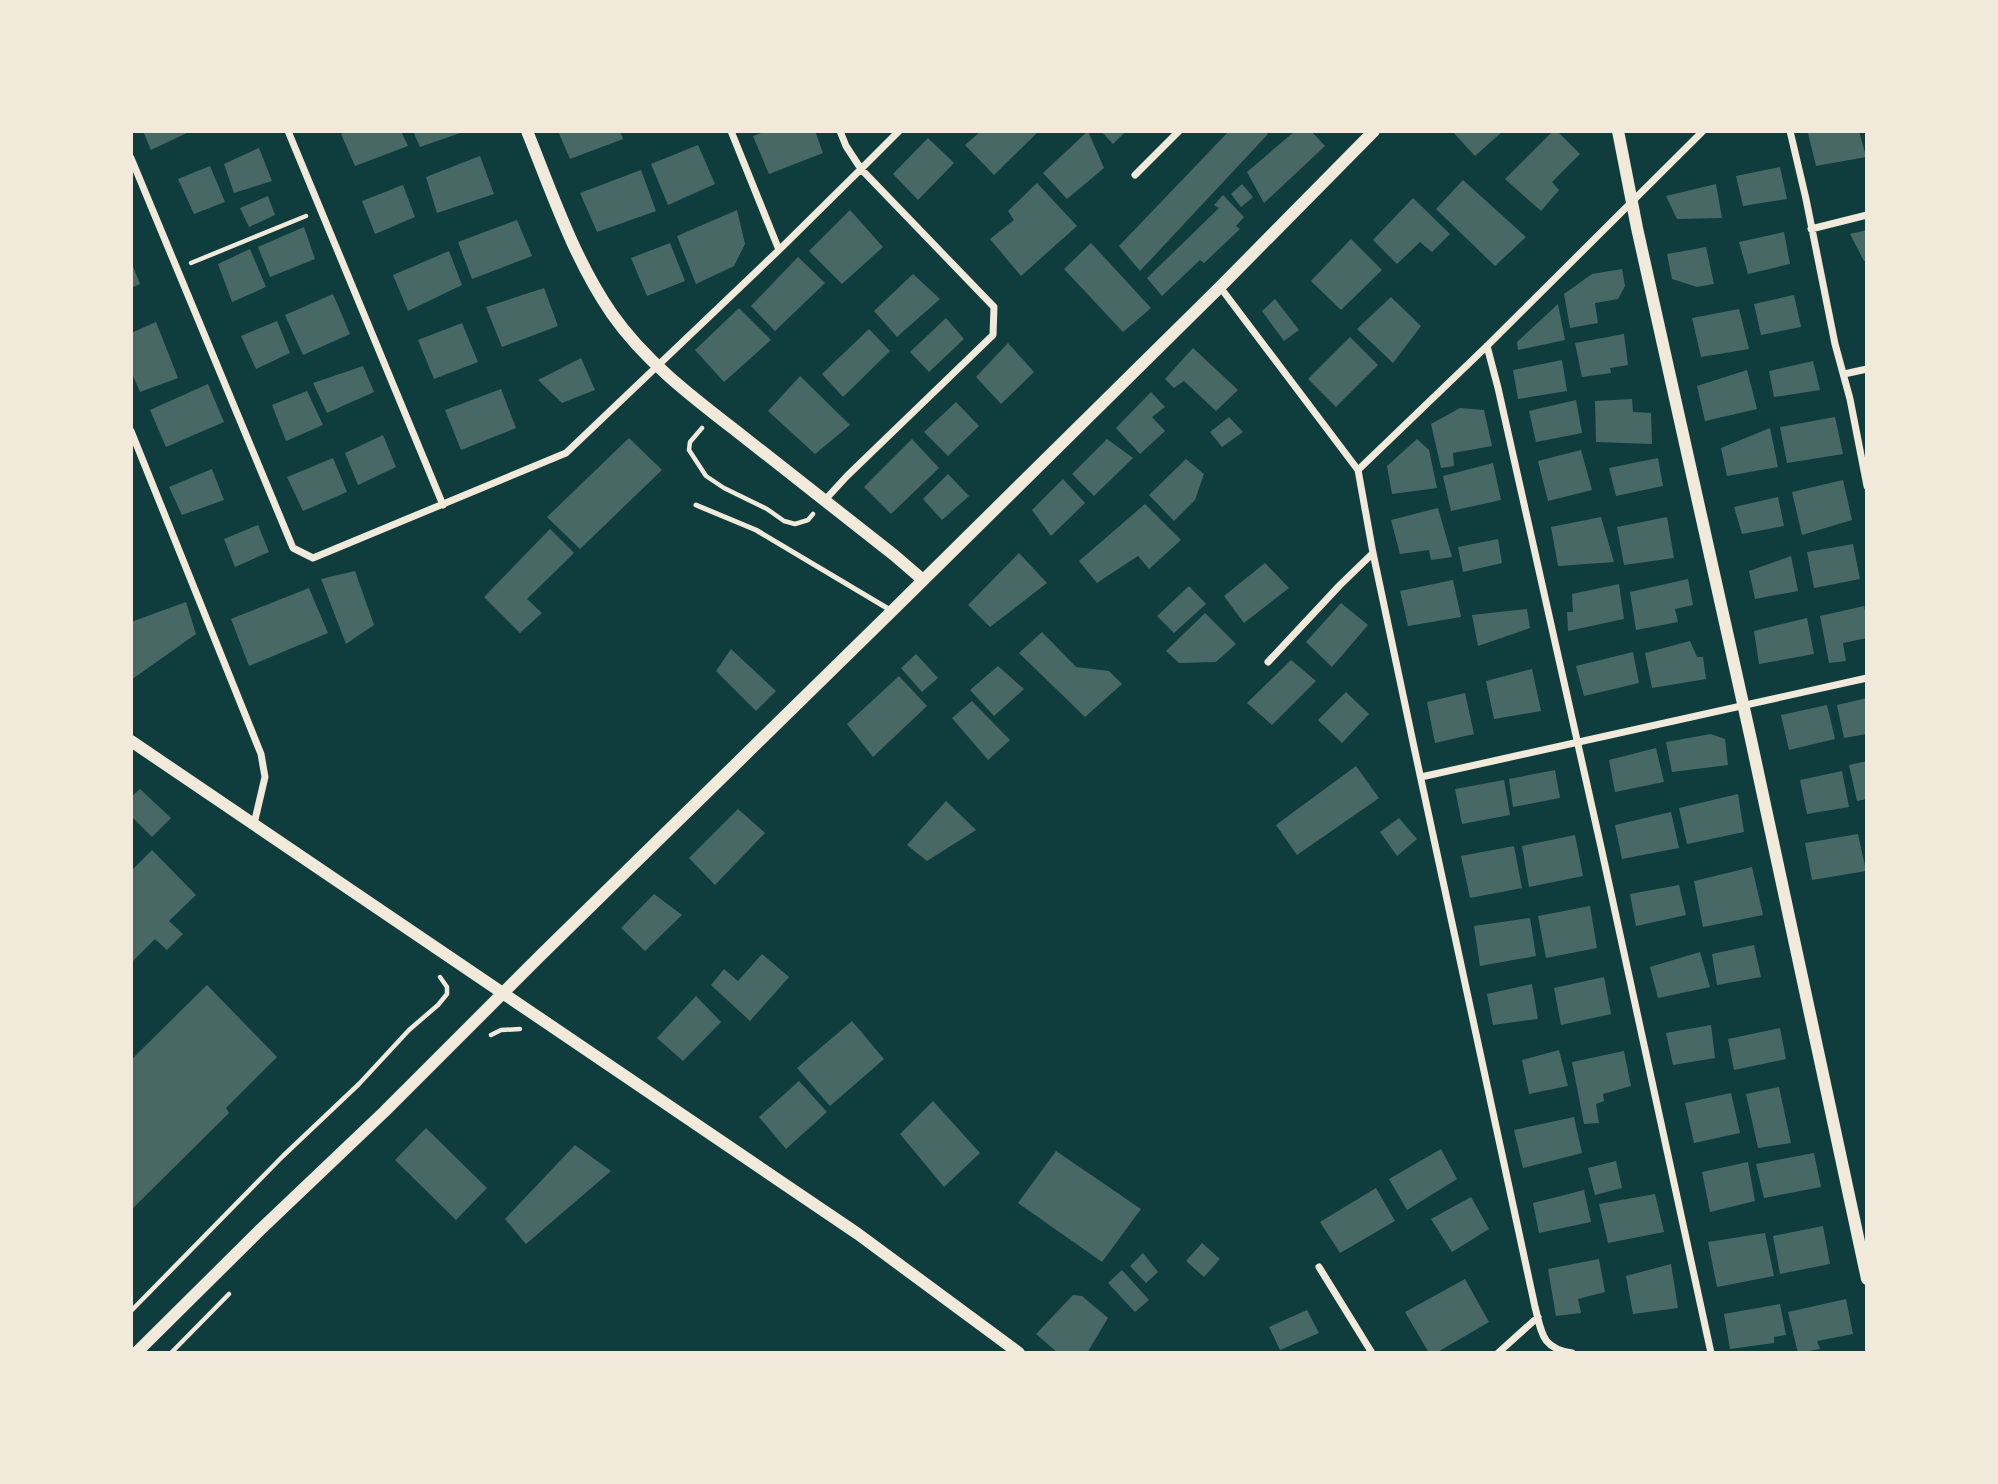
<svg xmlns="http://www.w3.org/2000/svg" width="1998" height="1484" font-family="'Fira Sans Condensed',sans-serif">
<rect width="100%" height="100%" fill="#0f3d3e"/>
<!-- building -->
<path fill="#486865" d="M143 131H191L151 150Z
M347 131H401L408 146 355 166 341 134Z
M413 131H463V132L420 147Z
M558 131H620L623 139 570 159Z
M767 131H815L823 153 769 174 753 136Z
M981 131H1039L994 175 965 145Z
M1088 131 1104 168 1067 199 1043 173Z
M1101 131H1126L1113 144Z
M1229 131H1265L1268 134 1140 271 1119 246Z
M1295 131H1311L1325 146 1264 203 1247 172Z
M1452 131H1503L1475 156Z
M1553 131H1557L1580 154 1552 182 1559 190 1541 211 1505 179Z
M1816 131H1859L1866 157 1816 166 1808 133Z
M928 138 954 163 918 200 893 174Z
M698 145 715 184 668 205 651 164Z
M259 148 272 181 234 193 224 164Z
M480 156 494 194 437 213 426 177Z
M210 166 225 202 194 214 178 179Z
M1780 167 1787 199 1743 206 1736 176Z
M641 170 656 211 597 232 580 193Z
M1463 180 1526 237 1495 266 1436 209Z
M1037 183 1077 226 1021 276 990 239 1014 220 1008 211Z
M1242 184 1253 197 1241 207 1231 194Z
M1716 184 1722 218 1677 219 1666 196Z
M403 185 415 217 375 234 362 201Z
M1223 195 1244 217 1236 226 1240 229 1204 263 1200 260 1162 296 1147 278 1219 208 1214 205Z
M268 196 275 215 249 227 240 208Z
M1413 198 1450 234 1432 252 1420 242 1397 264 1373 240Z
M737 210 745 244 734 266 696 284 677 236Z
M850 210 883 247 842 284 809 251Z
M517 220 532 256 472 279 458 242Z
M304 227 315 259 270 277 258 247Z
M1867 230V261H1864L1850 234Z
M1784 232 1790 264 1748 274 1739 242Z
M1351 239 1382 270 1341 310 1311 281Z
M670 243 685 281 647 296 631 258Z
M1091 243 1151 308 1123 332 1064 269Z
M1706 247 1714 284 1697 287 1672 279 1667 254Z
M250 249 266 287 232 302 218 264Z
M449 251 462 285 408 311 393 275Z
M798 257 825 283 775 331 751 306Z
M131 261 140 284 131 288Z
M1622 269 1625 286 1618 299 1595 303 1598 323 1570 328 1564 294 1592 274Z
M913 274 940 299 897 337 874 311Z
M544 288 558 326 502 347 486 307Z
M333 294 350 334 303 355 285 315Z
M1794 295 1801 327 1761 335 1754 304Z
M1391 297 1421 326 1393 363 1357 329Z
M1275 299 1299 330 1284 341 1262 311Z
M1558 304 1565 340 1518 350 1517 342Z
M739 308 771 340 724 382 695 350Z
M1739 309 1749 349 1701 357 1692 318Z
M946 318 964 339 929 372 910 352Z
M277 321 290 353 256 369 241 336Z
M156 322 178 378 140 392 131 371V333Z
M462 323 478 362 434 379 418 340Z
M869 329 890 351 843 397 822 374Z
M1624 334 1628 365 1610 368 1611 373 1582 377 1575 343Z
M1350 337 1378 365 1336 407 1308 379Z
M1008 343 1034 372 1001 404 976 377Z
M1193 348 1238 390 1216 411 1184 381 1174 388 1165 379Z
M581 358 595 390 562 403 538 380Z
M1562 360 1567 391 1518 399 1513 370Z
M1813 361 1820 390 1774 397 1769 371Z
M363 366 374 392 327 413 313 383Z
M1747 370 1757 409 1705 421 1697 386Z
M800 376 850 425 815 454 768 411Z
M208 384 224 422 166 447 150 410Z
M501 389 516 428 461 450 445 410Z
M307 391 323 425 286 441 272 405Z
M1151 392 1165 407 1152 417 1165 431 1140 454 1116 428Z
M1632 399 1633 412 1651 413 1652 444 1596 442 1595 401Z
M1576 400 1582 433 1536 442 1529 411Z
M956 402 979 426 948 456 924 432Z
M1460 408 1484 410 1492 446 1453 453 1454 466 1441 468 1431 424Z
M1229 417 1243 432 1222 447 1210 432Z
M1835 417 1843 454 1787 463 1780 427Z
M1770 428 1778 467 1727 476 1721 448Z
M383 435 396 467 358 485 345 453Z
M629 438 662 470 580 549 547 517Z
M912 439 939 468 891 514 864 487Z
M1107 439 1133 458 1094 496 1072 474Z
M1417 439 1429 450 1437 488 1392 494 1387 466Z
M1581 450 1592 490 1548 501 1538 461Z
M333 458 347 492 303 511 287 477Z
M1658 458 1663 486 1616 496 1609 468Z
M1186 459 1204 474 1195 500 1174 521 1149 495Z
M1493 463 1501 500 1451 511 1443 476Z
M212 469 224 500 182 515 169 487Z
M948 474 969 496 942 520 923 499Z
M1063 479 1085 503 1051 536 1032 510Z
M1843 480 1852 520 1802 535 1792 492Z
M1778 497 1784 526 1742 534 1734 507Z
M1145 504 1181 540 1149 569 1138 556 1097 583 1079 561Z
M1438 508 1452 557 1431 560 1429 550 1400 554 1391 520Z
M1601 517 1614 562 1558 566 1551 527Z
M1667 517 1674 558 1624 565 1617 527Z
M258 525 269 552 235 567 224 539Z
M550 529 574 553 527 599 542 613 520 633 484 597Z
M1498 539 1502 563 1463 572 1458 547Z
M1853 544 1860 579 1814 588 1807 552Z
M1019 553 1047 583 990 627 968 605Z
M1791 556 1798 591 1755 599 1749 571Z
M1265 563 1289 588 1244 623 1224 596Z
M355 571 374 625 346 644 321 579Z
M1688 579 1693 605 1675 609 1678 622 1636 630 1630 592Z
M1453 580 1461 617 1408 626 1400 591Z
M1619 584 1624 619 1568 631 1567 612H1573L1572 594Z
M1189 586 1206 604 1174 633 1157 616Z
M309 588 328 633 249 666 231 619Z
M186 602 196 634 131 680V622Z
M1341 603 1368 625 1332 667 1306 642Z
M1864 606 1867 619V638L1843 643 1846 661 1829 663 1820 616Z
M1527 609 1530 628 1478 646 1472 615Z
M1205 613 1236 644 1216 662 1179 663 1166 651Z
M1807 618 1814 654 1759 664 1754 631Z
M1042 632 1076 667 1109 671 1122 684 1085 717 1019 653Z
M1690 641 1697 657H1703L1706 679 1652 688 1645 653Z
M731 649 776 691 756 711 716 671Z
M1633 652 1639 683 1584 696 1576 666Z
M916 654 938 678 922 692 901 668Z
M1291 660 1316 681 1272 725 1247 703Z
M998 666 1024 689 994 716 970 690Z
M1532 669 1541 711 1494 719 1486 681Z
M899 676 927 706 873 757 847 724Z
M1346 692 1369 714 1342 743 1318 720Z
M1465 693 1474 734 1435 743 1427 702Z
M1867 698V734L1844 738 1837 705Z
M972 701 1010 740 988 760 952 718Z
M1827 705 1835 739 1789 750 1781 715Z
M1711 734 1725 739 1728 765 1672 772 1666 742Z
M1656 748 1664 782 1615 792 1609 760Z
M1867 761V799L1857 801 1849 765Z
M1356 766 1379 798 1297 855 1276 825Z
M1555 770 1560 798 1513 807 1509 779Z
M1842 771 1849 807 1807 814 1800 780Z
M1504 780 1510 815 1462 824 1455 789Z
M140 789 171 818 152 837 131 816V797Z
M1738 794 1744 832 1687 844 1679 808Z
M946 801 976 830 927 861 907 845Z
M738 809 765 833 715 885 689 858Z
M1671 812 1679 848 1622 859 1615 825Z
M1399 818 1417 839 1397 856 1380 832Z
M1858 834 1866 871 1812 880 1805 843Z
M1575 835 1583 876 1529 887 1522 846Z
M1514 846 1522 888 1470 898 1461 856Z
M152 850 196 895 169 921 183 934 167 950 155 939 131 963V871Z
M1752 867 1763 915 1703 927 1694 881Z
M1679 885 1686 915 1636 926 1630 894Z
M654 894 682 915 645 951 621 928Z
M1590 906 1597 948 1546 958 1538 916Z
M1530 918 1536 956 1480 966 1474 926Z
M1754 945 1761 977 1717 985 1712 954Z
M1700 952 1710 987 1658 998 1650 967Z
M762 954 789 977 750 1021 711 985 724 969 738 981Z
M1604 977 1611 1014 1561 1025 1554 988Z
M1532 984 1538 1019 1493 1025 1487 994Z
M207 985 277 1057 226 1108 229 1113 131 1210V1060Z
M696 996 721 1022 683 1061 657 1038Z
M852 1021 884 1059 830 1106 797 1068Z
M1711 1025 1715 1058 1673 1065 1666 1033Z
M1780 1028 1786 1059 1734 1070 1728 1039Z
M1559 1050 1568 1086 1529 1094 1522 1060Z
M1624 1051 1631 1086 1603 1094 1604 1101 1596 1104 1599 1123 1584 1124 1572 1062Z
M799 1081 827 1112 786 1149 759 1117Z
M1779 1087 1791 1143 1758 1148 1746 1094Z
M1731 1093 1740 1133 1694 1143 1685 1103Z
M933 1101 980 1153 944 1187 900 1134Z
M1574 1117 1582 1153 1523 1168 1514 1130Z
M426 1128 487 1188 456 1220 395 1160Z
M575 1145 611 1171 526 1244 505 1219Z
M1441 1149 1457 1179 1407 1210 1389 1179Z
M1056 1151 1141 1209 1102 1262 1018 1203Z
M1814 1153 1821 1187 1764 1198 1756 1164Z
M1616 1161 1622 1188 1595 1195 1588 1168Z
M1748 1162 1755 1201 1710 1212 1702 1172Z
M1376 1188 1395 1221 1340 1253 1320 1222Z
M1584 1190 1591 1222 1539 1233 1533 1203Z
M1655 1194 1664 1232 1608 1243 1599 1204Z
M1471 1197 1489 1229 1452 1252 1431 1219Z
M1823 1226 1830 1264 1780 1274 1773 1236Z
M1765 1233 1774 1276 1717 1287 1708 1242Z
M1202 1243 1220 1259 1204 1277 1186 1261Z
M1143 1253 1158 1272 1146 1283 1130 1266Z
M1599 1259 1605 1292 1578 1299 1581 1313 1556 1316 1548 1269Z
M1671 1264 1678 1308 1633 1314 1626 1276Z
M1122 1270 1149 1300 1135 1312 1108 1283Z
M1465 1279 1489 1322 1436 1353H1429L1405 1312Z
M1073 1295 1082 1296 1108 1318 1087 1353H1058L1036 1334Z
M1846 1299 1853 1334 1817 1341 1820 1349 1798 1353 1788 1312Z
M1780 1304 1786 1335 1774 1337V1343L1730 1349 1724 1314Z
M1307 1310 1319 1333 1280 1350 1269 1327Z"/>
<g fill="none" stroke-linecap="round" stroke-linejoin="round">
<!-- path -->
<path stroke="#f1e9da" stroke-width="4.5" d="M191 263 306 216
M702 428 690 442 689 450 706 476 724 488 767 509 784 521 795 524 808 520 813 514
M491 1035 501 1030 520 1029
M131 1311 283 1156 359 1084 409 1030 438 1005 447 994V987L440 977
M171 1353 229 1294"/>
<!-- service -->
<path stroke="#f1e9da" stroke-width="5" d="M696 505 756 530 892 611"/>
<!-- minor -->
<path stroke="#f1e9da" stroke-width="7" d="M288 131 443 505
M840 131 846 146 861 169 899 131
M1790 131 1806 199 1835 344 1850 399 1867 486
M131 158 293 548 313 558 566 453 779 250 731 131
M1135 175 1179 131
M1811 229 1867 215
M779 250 861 169 994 307 993 335 847 476 824 501
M1220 287 1358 470 1373 553 1414 747 1535 1307C1542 1333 1541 1348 1572 1353
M1487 346 1498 388 1601 847 1711 1353
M1844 374 1867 369
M131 431 261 754 265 777 254 824
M1358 470 1487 346 1703 131
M1268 662 1340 585 1373 553
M1421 777 1867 678
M1319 1267 1372 1353
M1498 1353 1538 1317"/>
<!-- tertiary -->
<path stroke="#f1e9da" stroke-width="12" d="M527 131C552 193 574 259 612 314 644 360 691 396 735 430 788 472 841 513 894 555L923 580
M1618 131 1637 228 1750 735 1867 1279
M131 741 858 1234 1019 1353
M136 1353 260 1230 384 1112 541 955 892 611 1220 287 1374 131"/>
</g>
<!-- border -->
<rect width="1998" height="1484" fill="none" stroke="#f1e9da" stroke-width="266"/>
</svg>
